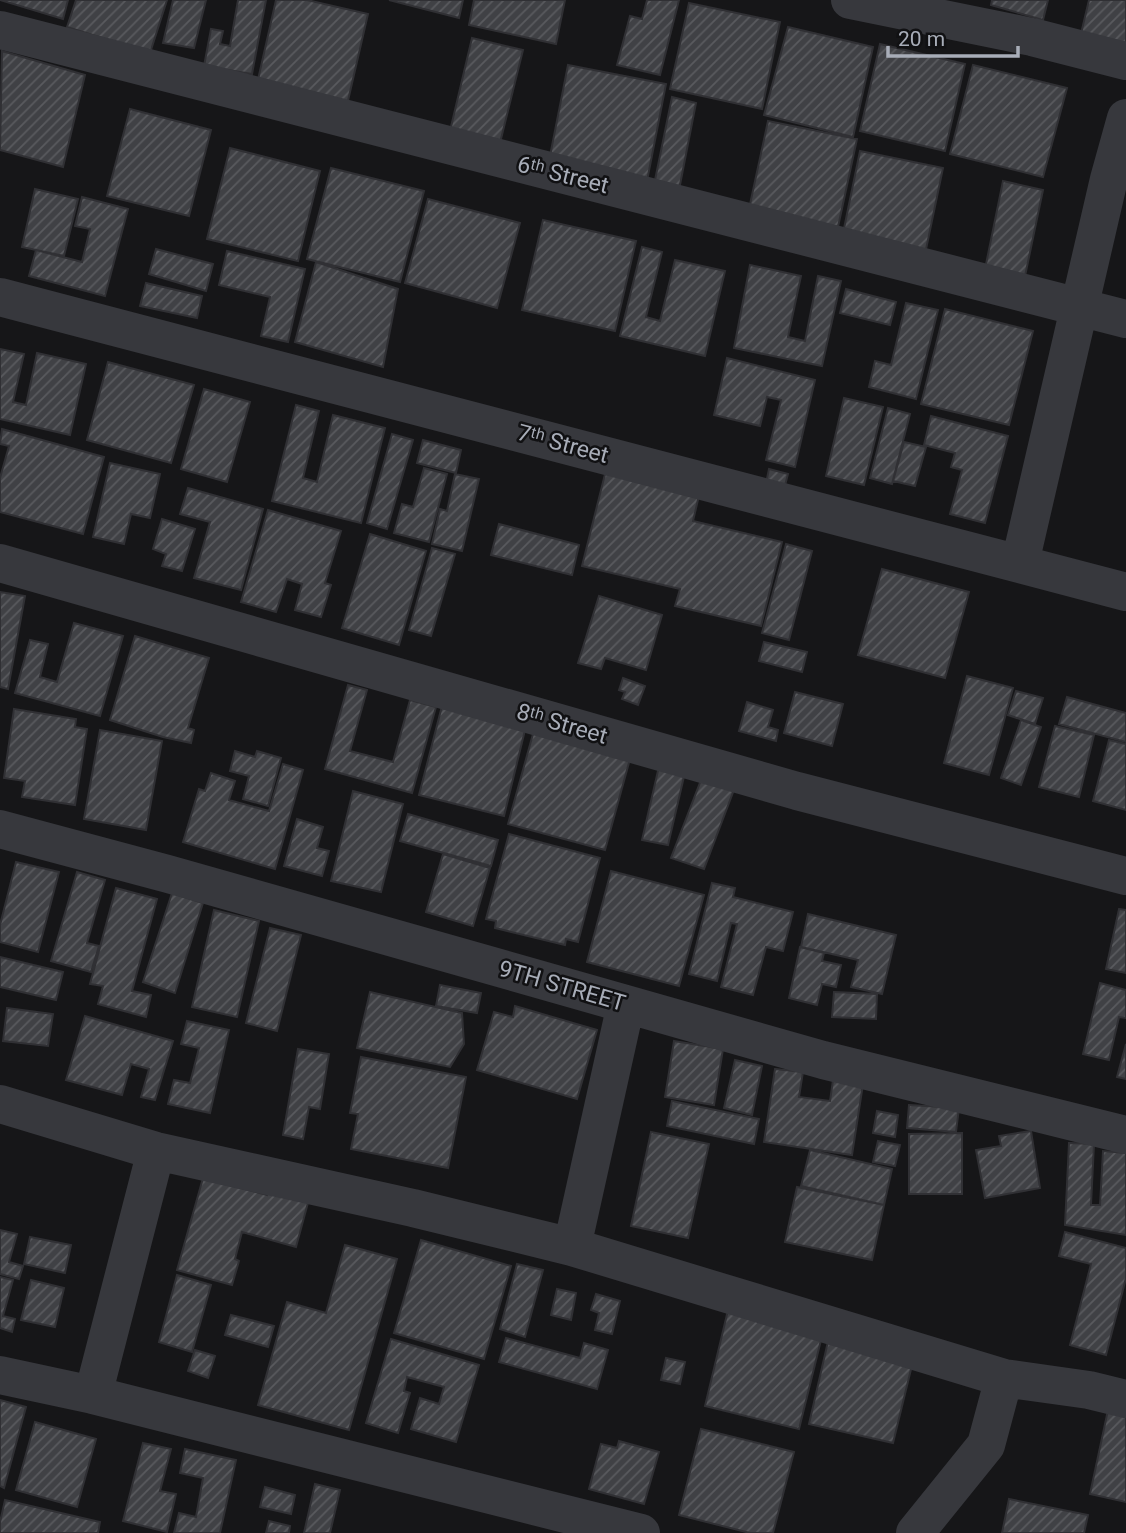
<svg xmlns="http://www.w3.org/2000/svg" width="1126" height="1533" font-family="Roboto,sans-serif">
<defs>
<pattern id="building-hatch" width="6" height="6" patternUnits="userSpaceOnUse" patternTransform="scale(1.75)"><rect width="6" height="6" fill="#404145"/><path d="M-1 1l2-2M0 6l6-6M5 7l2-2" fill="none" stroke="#595a5e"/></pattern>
</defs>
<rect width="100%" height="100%" fill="#161618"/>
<!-- building -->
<path fill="url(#building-hatch)" stroke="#303034" stroke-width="2" d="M0 0H68L63 19Z
M76 0H167L150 53 67 27Z
M173 0H206L194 48 163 43Z
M238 0H266L252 74 204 66 211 29 223 31 220 44 230 46Z
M276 0H307L368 14 347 105 257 84Z
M389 0H463L459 18Z
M474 0H565L556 44 469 25Z
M647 0H679L660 75 617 65 630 16 642 19Z
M992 0H1048L1043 20 991 5Z
M1089 0H1126V54L1079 42Z
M689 3 780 22 762 109 670 89Z
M788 27 873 47 853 137 764 115Z
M472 38 523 50 500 143 450 131Z
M880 44 965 64 945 151 860 131Z
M2 51 85 75 63 167 0 150Z
M568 65 666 84 647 181 549 161Z
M973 65 1067 88 1043 177 950 154Z
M672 97 696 103 679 190 654 185Z
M130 109 211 130 189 216 107 196Z
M768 121 857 139 838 227 749 209Z
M230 148 320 171 298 261 207 239Z
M860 151 943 168 924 259 841 243Z
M331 168 424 191 400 282 307 259Z
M1003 181 1043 190 1024 281 984 274Z
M35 189 78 199 64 256 22 247Z
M82 197 128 209 105 296 29 276 36 250 82 262 90 229 75 226Z
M428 199 520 223 497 308 405 283Z
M543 220 636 241 615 331 522 310Z
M642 247 662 252 646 317 660 321 675 260 725 271 705 356 620 336Z
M156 249 213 264 206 291 149 274Z
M227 251 305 269 288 342 261 336 270 297 219 285Z
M316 262 398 289 383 367 295 342Z
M750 265 801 276 788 337 805 341 818 276 841 281 822 366 734 348Z
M146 283 202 296 197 318 140 306Z
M846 289 896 302 890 325 840 313Z
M906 303 938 310 916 399 869 387 875 361 891 365Z
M945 309 1033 331 1009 425 921 404Z
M0 349 24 354 13 402 26 405 37 353 86 364 70 435 0 419Z
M727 358 815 380 795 467 766 460 781 400 767 397 760 426 714 415Z
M108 362 194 385 171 463 87 440Z
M204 389 250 402 227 482 181 469Z
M844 398 883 407 864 485 826 476Z
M296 405 319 411 303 478 317 482 333 415 385 428 361 523 272 501Z
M888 408 910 414 892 484 870 478Z
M931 416 1008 436 985 523 950 514 962 470 951 467 955 453 924 445Z
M2 429 104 457 83 534 0 512V478L9 446 0 444Z
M392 434 413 440 387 529 367 523Z
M423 440 461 450 456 473 417 463Z
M904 442 926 447 915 486 893 481Z
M110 463 160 474 150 518 131 514 124 544 93 537Z
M424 468 447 474 429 542 394 533 402 504 413 507Z
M769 469 788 474 783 493 765 488Z
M455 474 479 479 462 551 432 544 440 509 447 511Z
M605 474 701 487 693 521 782 542 761 626 675 606 680 589 582 566Z
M188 488 263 509 241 590 194 578 210 522 180 514Z
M268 510 341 531 325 583 331 585 321 617 295 610 302 584 287 579 276 612 241 602Z
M162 519 195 529 182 571 162 566 166 554 153 549Z
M499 524 579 545 572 575 491 555Z
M370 534 426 551 399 645 342 628Z
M786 544 812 551 789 640 762 633Z
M432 548 455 554 431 636 409 630Z
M882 569 969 592 945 678 858 655Z
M0 592 25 596 8 689 0 687Z
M599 596 662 615 646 670 605 658 601 669 578 663Z
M74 623 123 636 100 716 15 693 30 640 48 644 40 677 57 682Z
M135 636 209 658 188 728 194 730 191 743 163 737 110 720Z
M764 642 807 652 802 672 759 661Z
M967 676 1013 688 989 775 944 763Z
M623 678 645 686 638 705 622 699 625 692 619 690Z
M348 685 367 690 350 751 393 762 410 700 436 707 412 793 325 769Z
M1016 691 1043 698 1035 724 1008 715Z
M795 692 843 704 832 746 784 733Z
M1067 697 1126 713V742L1059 724Z
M747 702 773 710 768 727 778 730 776 741 739 731Z
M442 706 526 726 504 816 419 795Z
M14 709 76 719 75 727 87 729 75 805 22 797 25 781 4 778Z
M1021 720 1041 727 1021 785 1001 778Z
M536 723 633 748 605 850 508 824Z
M1055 726 1094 735 1079 797 1039 787Z
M100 730 162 741 146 830 84 819Z
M1109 740 1126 744V810L1093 801Z
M235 751 255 757 257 751 281 758 268 806 243 799 249 776 230 771Z
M660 762 686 768 668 845 642 840Z
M283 764 303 770 275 869 183 842 199 789 205 791 211 773 235 781 229 800 269 811Z
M706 767 738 779 704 869 671 858Z
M353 791 403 804 381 892 331 881Z
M408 814 498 840 491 866 400 841Z
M297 819 323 827 317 848 329 851 322 876 284 866Z
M509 834 600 858 578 942 566 939 565 945 495 928 496 921 486 919Z
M443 854 490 868 473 926 426 912Z
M16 862 59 872 38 952 0 942V925Z
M611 871 704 895 679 986 587 962Z
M77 872 105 880 87 943 99 946 91 972 51 961Z
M712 883 735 888 733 897 793 912 783 951 766 947 753 995 721 987 737 924 731 923 717 981 689 974Z
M116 888 157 899 132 991 151 995 146 1017 98 1004 103 986 90 984Z
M172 893 203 903 175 993 143 982Z
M1119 909 1126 910V973L1106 969Z
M214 910 259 921 237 1017 192 1007Z
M808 914 896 935 882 994 851 987 858 960 801 947Z
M270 928 301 935 277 1031 246 1023Z
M800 947 824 953 822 961 841 965 836 987 822 984 817 1005 789 998Z
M0 957 63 972 56 1000 0 987Z
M1100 983 1126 990V1018L1119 1017 1109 1060 1083 1054Z
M440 985 481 993 477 1013 436 1006Z
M370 992 462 1013 464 1044 450 1067 357 1048Z
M834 992 877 994 876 1019 832 1017Z
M515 1006 597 1030 577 1099 477 1070 494 1012 513 1017Z
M7 1008 53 1014 48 1046 3 1041Z
M85 1016 173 1041 155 1100 141 1097 149 1069 131 1064 122 1095 66 1080Z
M187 1021 229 1030 210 1113 168 1104 174 1080 190 1083 199 1048 181 1044Z
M674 1041 723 1049 714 1105 665 1097Z
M1126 1044V1079L1117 1077Z
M298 1049 329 1054 320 1109 309 1107 303 1139 283 1135Z
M361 1057 466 1077 448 1168 351 1149 358 1114 350 1113Z
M735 1060 762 1066 752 1115 724 1108Z
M775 1069 803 1072 799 1097 830 1101 833 1080 863 1084 852 1155 764 1142Z
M672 1101 759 1119 754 1144 667 1126Z
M909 1105 959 1108 956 1132 907 1128Z
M877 1111 898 1115 895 1137 873 1133Z
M1031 1131 1040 1188 985 1198 976 1150 1001 1146 999 1136Z
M651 1132 709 1144 688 1238 631 1226Z
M962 1133V1194H909V1134Z
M878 1141 900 1145 895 1166 873 1162Z
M1069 1143 1094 1144 1091 1205H1100L1103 1151 1126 1153V1235L1065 1225Z
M810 1150 892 1169 884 1205 801 1186Z
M203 1178 267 1195 269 1187 309 1199 296 1247 242 1232 235 1259 239 1261 232 1285 177 1270Z
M797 1187 884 1205 872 1260 785 1242Z
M0 1230 17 1234 9 1262 23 1266 19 1279 0 1274Z
M1065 1232 1126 1248V1278L1106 1355 1070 1345 1091 1264 1059 1256Z
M30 1237 71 1245 65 1273 24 1264Z
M421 1240 511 1266 484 1359 394 1333Z
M345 1245 397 1259 349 1430 258 1405 287 1302 326 1313Z
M517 1264 543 1270 525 1337 500 1329Z
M177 1275 211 1285 192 1352 159 1342Z
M0 1277 13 1280 3 1316 15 1319 12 1332 0 1328Z
M31 1280 64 1288 55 1327 21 1320Z
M557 1289 576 1293 571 1320 551 1315Z
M596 1294 620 1301 612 1334 595 1330 599 1313 591 1310Z
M729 1306 824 1328 799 1429 705 1406Z
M231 1315 274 1326 268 1347 225 1335Z
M829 1337 914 1357 893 1443 809 1424Z
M506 1338 580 1358 584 1343 608 1350 597 1389 499 1362Z
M391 1339 479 1365 456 1442 411 1429 420 1398 439 1404 444 1387 407 1377 404 1391 410 1393 398 1433 366 1423Z
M195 1350 215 1356 208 1378 188 1371Z
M666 1358 685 1362 680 1384 661 1380Z
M0 1400 26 1407 4 1488 0 1486Z
M1108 1410 1126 1414V1502L1090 1494Z
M35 1422 96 1439 77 1507 16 1490Z
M701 1429 794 1452 773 1533H750L679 1515Z
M619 1441 659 1452 644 1504 589 1489 601 1444 617 1448Z
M143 1443 171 1449 160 1491 176 1494 167 1532 123 1521Z
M185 1449 236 1460 220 1533H174L179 1513 196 1517 203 1478 180 1473Z
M315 1484 340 1490 330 1533H304Z
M265 1487 295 1495 291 1514 260 1507Z
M1009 1499 1088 1515 1084 1533H1002Z
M5 1500 100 1522 98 1533H0V1522Z
M269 1521 290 1526 289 1533H266Z"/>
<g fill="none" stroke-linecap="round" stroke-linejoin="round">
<!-- street -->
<path stroke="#37383d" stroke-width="38" d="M850 0 1032 37 1126 61
M0 30 1126 319
M0 297 1126 592
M0 563 797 791 1126 876
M1020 563 1109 179 1126 118
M0 829 168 874 823 1060 1126 1135
M0 1104 156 1151 413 1208 572 1247 1004 1378 1089 1390 1126 1399
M572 1247 626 1004
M0 1375 93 1395 641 1533
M93 1395 156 1151
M915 1533 986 1445 1004 1378"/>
</g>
<g text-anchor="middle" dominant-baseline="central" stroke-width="5" stroke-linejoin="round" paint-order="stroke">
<!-- street labels -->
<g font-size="23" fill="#a8adb8" stroke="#111113">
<text transform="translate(563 175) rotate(14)">6ᵗʰ Street</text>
<text transform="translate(563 444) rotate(15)">7ᵗʰ Street</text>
<text transform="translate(562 724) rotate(16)">8ᵗʰ Street</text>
<text transform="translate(562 986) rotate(16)">9TH STREET</text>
</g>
</g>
<!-- scale -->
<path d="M888 46v10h130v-10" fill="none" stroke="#a8adb8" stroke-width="3.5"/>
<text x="898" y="46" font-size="21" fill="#a8adb8" stroke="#111113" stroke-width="5" paint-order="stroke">20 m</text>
</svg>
